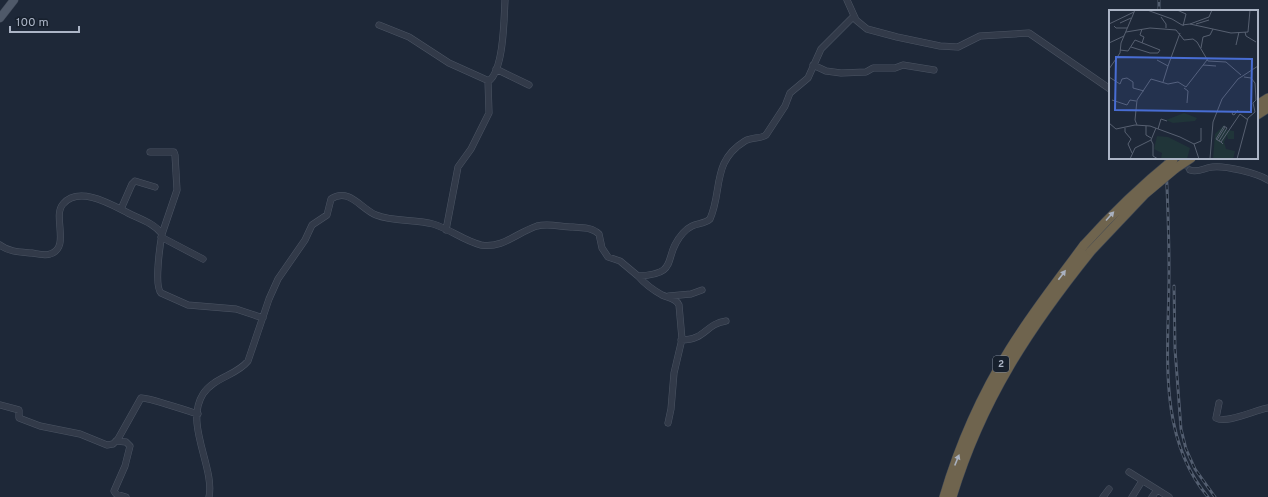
<svg xmlns="http://www.w3.org/2000/svg" width="1268" height="497" font-family="Overpass,sans-serif">
<rect width="100%" height="100%" fill="#1e2838"/>
<g fill="none" stroke-linecap="round" stroke-linejoin="round">
<!-- minor-tunnel -->
<path stroke="#333d4d" stroke-width="6" stroke-dasharray="6 3" stroke-linecap="butt" d="M1178 158 1190 170"/>
<!-- minor casing -->
<g stroke="#4c5564" stroke-width="7">
<path id="minor" d="M847 0 856 20 867 29 897 37 940 46 958 47 980 36 1029 33 1110 89
M379 25 409 37 449 63 489 81C504 69 504 18 505 0
M813 65 826 71 841 73 866 72 873 68H895L903 65 934 70
M496 69 529 85
M150 152H174L175 155 177 190 162 234
M1190 170C1198 173 1204 168 1212 167 1224 165 1257 173 1268 180
M121 209 132 184 135 181 155 187
M446 230 458 167 471 149 489 113 488 81
M161 237 203 259
M0 245C9 252 21 252 32 253 38 254 45 256 50 254 71 248 52 216 63 204 79 185 112 205 128 213 140 219 154 223 162 234 160 245 154 286 161 293L188 305 236 309 263 318
M638 276C645 284 653 290 662 295 668 298 676 298 679 305L682 339 674 373 671 409 668 423
M669 296 691 294 702 290
M681 340C706 340 705 324 726 321
M1219 403 1216 418C1227 424 1255 410 1268 408
M0 405 19 410V418L40 426 80 434 107 445 113 444 118 439 141 398C148 397 187 411 198 414
M116 441 126 442 130 446 125 466 114 491 116 494 126 497
M1129 472 1169 497
M209 497C215 467 184 424 203 394 214 377 236 376 248 361L269 299 278 279 305 240 312 225 327 215 331 199C349 187 361 209 376 215 394 222 415 219 433 224 450 229 464 241 481 245 502 249 518 232 537 226 549 223 561 227 573 227 583 228 592 227 599 234L602 248 608 257 620 261 638 276C682 274 661 257 683 233 694 221 702 226 710 219 723 190 711 162 745 141 752 137 760 139 766 135L785 106 790 93 808 78 821 49 853 17
M1103 497 1109 489
M1132 497 1142 481
M1152 497 1157 490"/>
</g>
<!-- major casing -->
<g stroke="#3b4352" stroke-width="9">
<path id="major" d="M0 18 14 0"/>
</g>
<!-- highway casing -->
<g stroke="#3c4553" stroke-width="10">
<path id="highway" d="M1257 105 1268 98
M1257 115 1268 108
M1176 168 1191 158
M944 497C959 446 982 394 1010 349 1032 313 1059 279 1084 245
M952 497C981 401 1029 328 1091 251"/>
</g>
<!-- minor -->
<use href="#minor" stroke="#323a49" stroke-width="6"/>
<!-- major -->
<use href="#major" stroke="#4f5969" stroke-width="8"/>
<!-- highway -->
<use href="#highway" stroke="#6f644e" stroke-width="9"/>
<!-- rail casing -->
<g stroke="#535e70" stroke-width="3">
<path id="rail" d="M1159 11V0
M1166 158C1167 193 1169 229 1169 264 1170 342 1154 433 1208 497
M1174 286 1175 349 1181 429 1186 449 1195 469 1215 497"/>
</g>
<!-- rail -->
<use href="#rail" stroke="#17202d" stroke-width="1.5" stroke-dasharray="4.5" stroke-linecap="butt"/>
<!-- highway-bridge casing -->
<g stroke="#3c4553" stroke-width="10" stroke-linecap="butt">
<path id="highway-bridge" d="M1084 245C1112 214 1141 186 1173 160
M1091 251 1145 194 1176 168"/>
</g>
<!-- highway-bridge -->
<use href="#highway-bridge" stroke="#6f644e" stroke-width="9"/>
</g>
<!-- one-way arrows -->
<defs><path id="oneway-solid" d="M-6-.8H1V-3.2L6.5 0L1 3.2V.8H-6Z"/></defs>
<g fill="#a9b1c0">
<use href="#oneway-solid" transform="translate(1110 216) rotate(-48)"/>
<use href="#oneway-solid" transform="translate(1062 275) rotate(-53)"/>
<use href="#oneway-solid" transform="translate(957 460) rotate(-68)"/>
</g>
<g text-anchor="middle" dominant-baseline="central" stroke-width="3" stroke-linejoin="round" paint-order="stroke">
<!-- shield labels -->
<rect fill="#17202d" stroke="#7f8898" stroke-width="1" x="993" y="356" width="16" height="16" rx="3"/>
<g font-size="10" font-weight="bold" fill="#acb5c6">
<text x="1001" y="364">2</text>
</g>
</g>
<!-- overview -->
<g transform="translate(1109 10)">
<rect width="149" height="149" fill="#1e2838"/>
<path d="M75 103 88 108 86 111 64 113 57 110ZM115 115 117 120 125 121V129H119L118 125 115 132 117 139 126 141 124 149H104L106 124ZM48 126 59 127 81 138 78 149H52L53 143 45 139Z" fill="#203539"/>
<path fill="none" stroke="#576071" stroke-width="1" d="M38 0 63 9 73 15 81 14 122 23 139 22 141 0M68 0 77 4 74 16M52 7 57 14V18M11 13 22 8M0 14 25 2M81 14 100 7 103 0M87 14 100 10M5 16 7 18H18M17 22 41 18 67 20 75 30 84 29 88 32 99 51 117 52 132 65M136 22 137 26 147 32M0 33 15 26M33 33 35 27 31 25 33 19M127 35 130 22M92 38 94 27 101 25 104 19M11 40 19 41 26 30 51 40 49 43H41L22 37M48 50 59 56 71 23M94 55 107 56M0 59 11 43 12 33 26 0M0 67 11 74 13 69 18 68 24 72V78L35 81M54 72 59 56M75 78 79 81 78 93M3 90 18 95 21 90 27 91M125 101 123 104 125 105 129 100M0 113 7 119 26 115 41 116 71 127 85 134 90 149M28 115 26 110 28 90 42 69 59 74 69 72 77 77 98 50M37 116V125L42 128M16 118V122L22 129 19 134 23 143M47 118 42 130 44 134V146L49 149M49 119 52 109 58 111M108 130 116 117M110 131 118 118 115 116 107 129 110 131 112 132 114 134M112 132 131 104 139 110M85 134 92 131V118M21 149 26 138 42 130M101 149 104 112 113 89 129 69 149 56M128 149 139 108 146 102 144 93 147 90 146 73 142 68 135 67"/>
<path fill="#486dd3" fill-opacity="0.15" stroke="#486dd3" stroke-width="2" d="M7 47 143 49 142 102 6 100Z"/>
<rect width="149" height="149" fill="none" stroke="#acb5c6" stroke-width="2"/>
</g>
<!-- scale -->
<path d="M10 26v6h69v-6" fill="none" stroke="#acb5c6" stroke-width="2"/>
<text x="16" y="26" font-size="12" fill="#acb5c6" stroke="#17202d" stroke-width="3" paint-order="stroke">100 m</text>
</svg>
